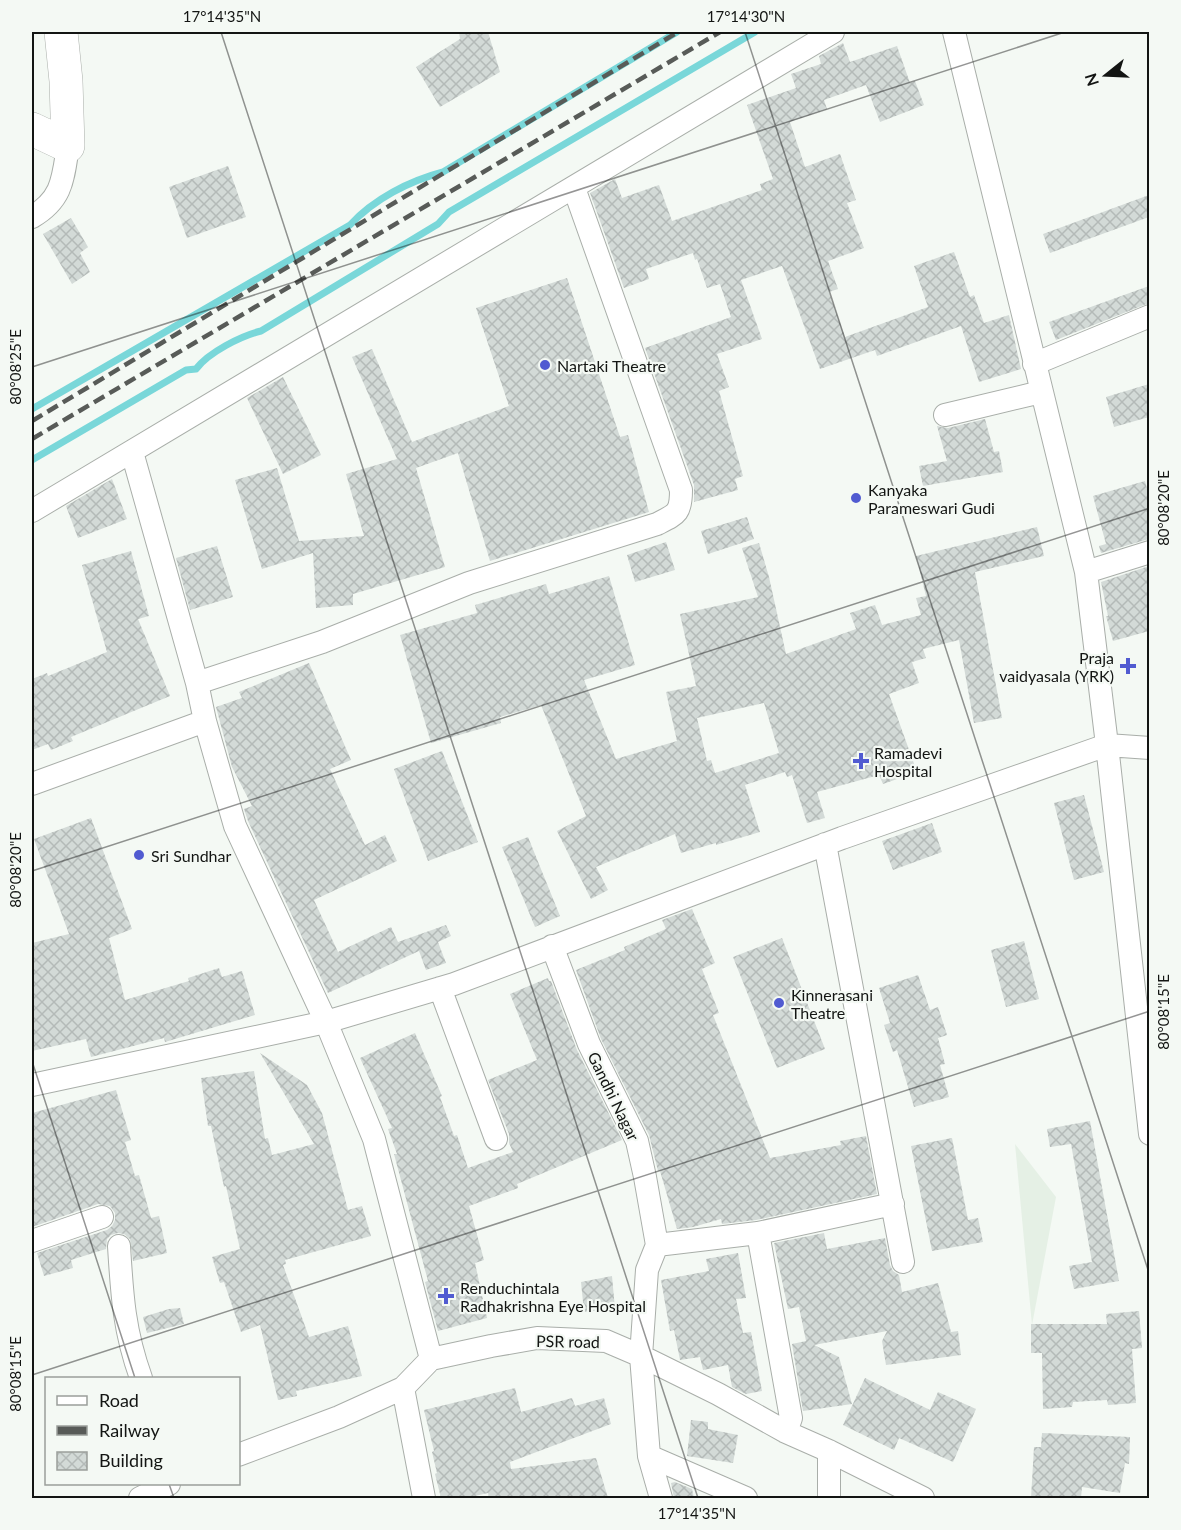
<svg xmlns="http://www.w3.org/2000/svg" width="1181" height="1530" font-family="Lato,sans-serif">
<defs>
<pattern id="building-cross-hatch" width="8" height="8" patternUnits="userSpaceOnUse" patternTransform="scale(1.5)"><rect width="8" height="8" fill="#d3dad7"/><path d="M0 0l8 8M0 8l8-8" fill="none" stroke="#b4bab8"/></pattern>
</defs>
<rect width="100%" height="100%" fill="#f4f9f4"/>
<!-- built -->
<path fill="#e5f0e5" d="M1015 1144 1056 1197 1032 1325Z"/>
<g fill="none" stroke-linecap="round" stroke-linejoin="round">
<!-- stream -->
<path stroke="#79d7d9" stroke-width="7" d="M32 409 350 225C374 199 409 181 443 172L677 32
M32 460 186 370 196 369C209 352 241 336 261 331L438 224 449 212 755 32"/>
</g>
<!-- building -->
<path fill="url(#building-cross-hatch)" fill-rule="evenodd" d="M459 32H488L500 72 440 107 416 67 460 39Z
M843 43 850 62 897 46 910 83 915 81 924 105 880 122 866 85 824 100 827 109 790 122 805 167 840 154 856 200 847 203 864 248 828 261 838 289 829 292 845 337 928 307 914 266 954 252 970 297 974 295 984 323 1009 315 1021 369 979 382 961 326 877 356 875 350 820 369 782 266 741 280 762 339 717 354 729 387 719 391 743 476 735 479 738 490 694 502V485L645 348 731 317 720 284 707 288 697 259 695 260 693 253 646 269 649 279 624 288 590 193 615 179 622 198 659 185 672 221 762 190 760 184 773 179 747 105 796 88 791 74 821 64 819 56Z
M228 166 246 217 187 238 169 187Z
M1149 195V217L1050 253 1043 234Z
M71 218 88 247 80 253 90 272 72 284 43 234Z
M567 278 620 437 628 435 649 512 490 561 458 453 416 468 445 567 353 594V605L316 608 313 553 262 569 235 480 277 468 299 541 364 536 346 474 397 459 352 357 372 349 412 442 509 406 476 308Z
M1149 286V303L1056 340 1049 322Z
M283 377 321 455 283 474 247 398Z
M1149 384V417L1114 427 1106 397Z
M985 419 994 452 999 451 1003 472 923 486 919 466 947 461 937 426 948 428Z
M112 479 127 519 78 538 66 506Z
M1145 481 1149 496V539L1101 553 1099 546 1106 544 1093 496Z
M747 517 754 539 708 554 701 531Z
M1037 527 1044 556 975 572 1002 718 974 723 959 640 923 649 926 658 912 662 919 683 889 694 917 772 883 784 879 775 817 792 825 818 807 823 792 775 787 777 785 772 745 785 760 832 716 845V843L681 853 675 834 596 867 608 890 591 899 557 831 586 816 541 705 500 717 501 723 431 743 400 635 477 613 475 605 546 584 549 594 609 576 635 665 584 680 616 759 677 741 666 692 696 686 680 614 758 597 742 548 759 543 769 577 786 654 856 629 850 613 875 605 882 625 921 615 916 598 926 596 916 556ZM764 703 779 753 715 773 711 760 707 761 697 718Z
M666 542 675 570 635 582 627 555Z
M217 546 233 597 190 610 176 558Z
M131 551 149 616 138 619 170 696 71 737 73 741 51 750 48 744 32 750V679L47 673 48 676 107 652 82 565Z
M1149 566V631L1113 641 1106 616H1108L1101 582Z
M309 663 351 760 330 769 365 845 385 835 397 861 314 900 338 952 391 927 398 942 446 925 451 936 438 942 446 963 426 970 419 951 328 993 248 821 244 809 252 806 232 767 216 707 242 698 239 692Z
M442 751 478 842 428 861 394 769Z
M1084 795 1104 872 1074 880 1054 803Z
M91 818 132 929 109 938 125 1000 189 981 188 978 219 968 222 977 242 971 255 1015 165 1042 164 1038 91 1057 86 1039 32 1051V943L69 934 34 839Z
M932 823 942 852 893 870 882 841Z
M528 837 560 916 535 927 502 847Z
M692 909 715 963 702 969 719 1013 713 1015 770 1158 841 1145 840 1141 866 1136 877 1194 756 1220 722 1224 721 1219 693 1227 677 1229 660 1171H658L649 1135 601 1039 576 970 625 950 624 947 666 929 662 920Z
M782 938 825 1049 777 1068 733 957Z
M1024 941 1039 999 1006 1007 991 950Z
M918 975 930 1010 938 1007 947 1035 938 1038 945 1064 940 1065 949 1097 914 1107 897 1050 893 1052 884 1025 890 1023 879 988Z
M548 978 549 981H551L577 1050 622 1140 517 1184 518 1188 469 1206 484 1260 475 1263 487 1318 438 1331 425 1282 428 1281 394 1154H397L388 1129 392 1128 360 1058 415 1033 442 1096 440 1097 454 1136 457 1135 468 1168 513 1152 509 1143V1134L488 1080 537 1060 510 994Z
M260 1053 307 1085 322 1113 348 1210 362 1206 371 1236 285 1260 286 1264 283 1265 309 1337 348 1326 362 1376 296 1391 297 1396 278 1400 260 1325 241 1332 224 1282 220 1283 212 1257 240 1249 226 1186 224 1187 211 1126H208L201 1078 254 1071 265 1139 268 1138 272 1155 314 1144Z
M116 1090 131 1140 125 1142 135 1176 139 1175 151 1218 159 1216 167 1253 133 1261 130 1239 124 1234 118 1233 111 1235 107 1239 106 1249 71 1260 73 1268 44 1276 37 1253 107 1230 112 1226 115 1220V1213L110 1206 98 1204 32 1227V1113Z
M1090 1121 1119 1281 1074 1289 1069 1266 1092 1262 1071 1144 1050 1147 1047 1129Z
M952 1138 968 1220 978 1218 983 1242 932 1251 911 1146Z
M824 1233 827 1249 885 1238 890 1265 893 1271 899 1275 902 1292 938 1283 951 1332 958 1331 961 1355 886 1365 882 1341 887 1331 814 1345 839 1357 852 1404 803 1411 792 1344 806 1341 799 1307 788 1309 774 1243Z
M738 1253 746 1298 736 1299 743 1333 751 1332 762 1391 746 1394 732 1387 728 1365 703 1370 700 1357 680 1360 674 1330 670 1331 661 1280 709 1271 706 1259Z
M612 1276 615 1309 584 1312 581 1282Z
M180 1308 184 1324 147 1333 143 1317 169 1309Z
M1139 1311 1142 1348 1132 1349 1136 1403 1108 1405 1107 1400 1073 1402 1072 1407 1043 1409 1042 1353H1031V1324H1107L1106 1314Z
M865 1378 930 1410 938 1392 976 1409 953 1462 899 1438 894 1450 843 1425Z
M515 1388 521 1412 572 1398 575 1406 604 1398 611 1424 510 1462 511 1469 596 1458 608 1498H489L488 1493 466 1498H441L435 1474 437 1473 432 1452 434 1451 424 1410Z
M691 1420 708 1422V1429L738 1435 733 1463 687 1456Z
M1042 1433 1130 1437 1129 1464 1125 1463 1120 1493 1082 1487 1081 1498H1031L1034 1447H1041Z
M675 1482 692 1489 694 1498H674L671 1483Z"/>
<g fill="none" stroke-linecap="round" stroke-linejoin="round">
<!-- street casing -->
<g stroke="#a9aea9" stroke-width="24">
<path id="street" d="M954 32 1086 572 1107 745 1150 1134
M32 217C63 199 63 178 68 146
M1034 364 1150 316
M945 415 1041 392
M132 452 197 683 205 721 235 826 326 1022 374 1139 431 1359
M32 511 833 32
M1086 572 1150 552
M197 683 322 642 469 583 657 524C677 514 681 513 681 490L574 188
M32 784 205 721
M825 844 903 1262
M552 946 589 1044 637 1141 645 1177 657 1245 647 1270 641 1356 649 1456 661 1498
M440 988 496 1139
M32 1085 326 1022 454 984 842 838 1107 745 1150 748
M758 1233 791 1418 786 1432
M32 1241 102 1217
M657 1245 758 1233 893 1204
M119 1246C122 1295 124 1331 141 1378
M403 1388 424 1498
M829 1451V1498
M238 1455 339 1417 403 1388 431 1359 491 1346 537 1338 606 1341 641 1356 718 1394 786 1432 829 1451 923 1498
M649 1456 746 1498
M140 1498 169 1484"/>
</g>
<!-- secondary casing -->
<g stroke="#a9aea9" stroke-width="34">
<path id="secondary" d="M32 129 68 146 66 81 61 32"/>
</g>
<!-- street -->
<use href="#street" stroke="#fff" stroke-width="22"/>
<!-- secondary -->
<use href="#secondary" stroke="#fff" stroke-width="33"/>
<!-- rail -->
<path stroke="#585b58" stroke-width="4.5" stroke-dasharray="12 6" stroke-linecap="butt" d="M32 421 678 32
M32 439 720 32"/>
</g>
<!-- ticks -->
<path fill="none" stroke="#131513" stroke-width="1.5" stroke-opacity="0.45" d="M221 32 698 1498M745 32 1150 1276M32 367 1065 32M32 871 1150 508M32 1061 135 1378M32 1375 1150 1011M169 1484 174 1498"/>
<!-- markers -->
<g fill="#515bd1" stroke="#f4f9f4" stroke-width="2">
<circle cx="545" cy="365" r="6"/>
<circle cx="856" cy="498" r="6"/>
<path d="M1125 657h6v6h6v6h-6v6h-6v-6h-6v-6h6z"/>
<path d="M858 752h6v6h6v6h-6v6h-6v-6h-6v-6h6z"/>
<circle cx="139" cy="855" r="6"/>
<circle cx="779" cy="1003" r="6"/>
<path d="M443 1287h6v6h6v6h-6v6h-6v-6h-6v-6h6z"/>
</g>
<g text-anchor="middle" dominant-baseline="central" stroke-width="4.5" stroke-linejoin="round" paint-order="stroke">
<!-- poi labels -->
<g font-size="16" fill="#131513" stroke="#f4f9f4" text-anchor="start">
<text x="557" y="365">Nartaki Theatre</text>
<text x="868" y="489">Kanyaka<tspan x="868" dy="18">Parameswari Gudi</tspan></text>
<text x="1114" y="657" text-anchor="end">Praja<tspan x="1114" dy="18">vaidyasala (YRK)</tspan></text>
<text x="874" y="752">Ramadevi<tspan x="874" dy="18">Hospital</tspan></text>
<text x="151" y="855">Sri Sundhar</text>
<text x="791" y="994">Kinnerasani<tspan x="791" dy="18">Theatre</tspan></text>
<text x="460" y="1287">Renduchintala<tspan x="460" dy="18">Radhakrishna Eye Hospital</tspan></text>
</g>
<!-- street labels -->
<g font-size="16" fill="#131513" stroke="#f4f9f4">
<text transform="translate(614 1096) rotate(64)">Gandhi Nagar</text>
<text transform="translate(568 1341) rotate(1)">PSR road</text>
</g>
</g>
<!-- border -->
<rect width="1181" height="1530" fill="none" stroke="#f4f9f4" stroke-width="66"/>
<!-- legend -->
<rect x="45" y="1377" width="195" height="108" fill="#f4f9f4" stroke="#9a9e9a" stroke-width="1.5"/>
<rect x="57" y="1396" width="30" height="9" fill="#ffffff" stroke="#9a9e9a" stroke-width="1.5"/>
<text x="99" y="1407" font-size="18" fill="#131513">Road</text>
<rect x="57" y="1426" width="30" height="9" fill="#585b58" stroke="#9a9e9a" stroke-width="1.5"/>
<text x="99" y="1437" font-size="18" fill="#131513">Railway</text>
<rect x="57" y="1452" width="30" height="18" fill="url(#building-cross-hatch)" stroke="#9a9e9a" stroke-width="1.5"/>
<text x="99" y="1467" font-size="18" fill="#131513">Building</text>
<!-- north arrow -->
<g transform="translate(1106 75) rotate(252)" stroke="#f4f9f4" stroke-width="4.5" paint-order="stroke">
<path d="M0-4.5L10 22L0 15L-10 22Z" fill="#131513"/>
<text y="-9" font-size="16" font-weight="bold" text-anchor="middle" fill="#131513">N</text>
</g>
<rect x="33" y="33" width="1115" height="1464" fill="none" stroke="#131513" stroke-width="2"/>
<g font-size="15" text-anchor="middle" fill="#131513">
<text x="222" y="22">17°14'35"N</text>
<text x="746" y="22">17°14'30"N</text>
<text transform="translate(16 367) rotate(-90)" y="5">80°08'25"E</text>
<text transform="translate(1164 508) rotate(-90)" y="5">80°08'20"E</text>
<text transform="translate(16 870) rotate(-90)" y="5">80°08'20"E</text>
<text transform="translate(1164 1012) rotate(-90)" y="5">80°08'15"E</text>
<text transform="translate(16 1374) rotate(-90)" y="5">80°08'15"E</text>
<text x="697" y="1519">17°14'35"N</text>
</g>
</svg>
